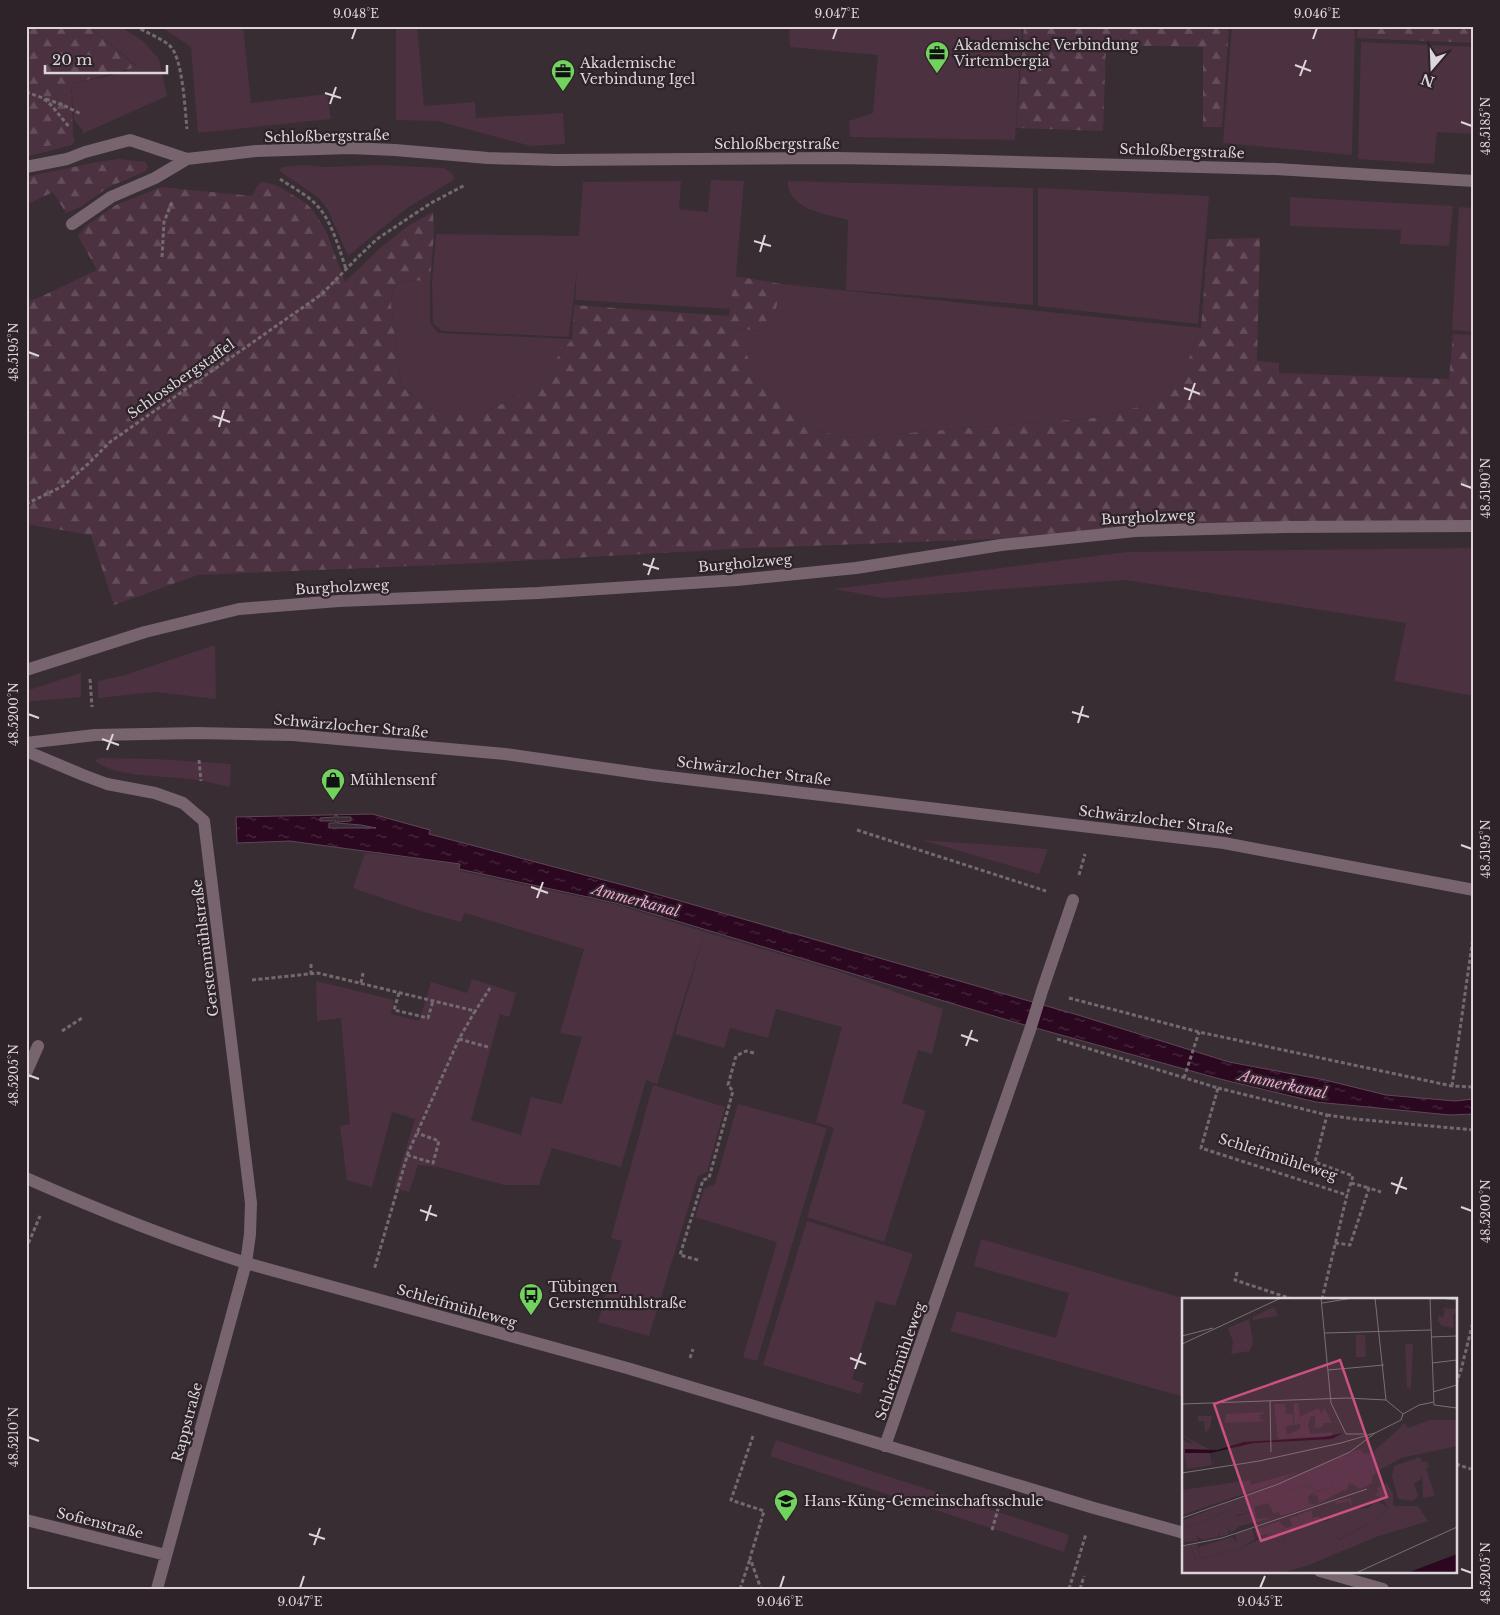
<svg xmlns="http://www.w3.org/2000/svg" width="1500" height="1615" font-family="'Libre Baskerville',serif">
<defs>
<pattern id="forest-firs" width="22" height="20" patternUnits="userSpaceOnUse" patternTransform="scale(1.25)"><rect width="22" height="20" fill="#4c3141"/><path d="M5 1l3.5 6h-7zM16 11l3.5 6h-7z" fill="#654e5c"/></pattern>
<pattern id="water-ripples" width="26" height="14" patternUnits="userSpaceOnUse" patternTransform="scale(1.25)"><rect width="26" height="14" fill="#2b0820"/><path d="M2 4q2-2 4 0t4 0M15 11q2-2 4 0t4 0" fill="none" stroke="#492b40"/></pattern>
</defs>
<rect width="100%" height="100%" fill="#372d33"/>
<!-- green -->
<path fill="#4c3141" d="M88 26H120L143 41 159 59 167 96 82 134 83 131 74 120 71 84 122 73 137 66Z
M160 26H243L251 103 327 94 331 119 198 133 191 47Z
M396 26H417L424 106 475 102 476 118 563 113 565 144 531 146 437 121 396 120Z
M789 26H1022L1015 140 850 137 849 121 873 113 878 55 790 47Z
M1232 26H1355L1352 155 1223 143Z
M1361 42 1474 47V134L1437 132 1434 164 1358 159Z
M73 136 75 139 72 145 26 157V150L57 144Z
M304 165 326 167 380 165 444 168 452 173 454 178 452 181 407 208 348 256 328 210 318 197 282 173 279 170 283 167Z
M711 180 744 181 733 309 575 300 577 271 569 337 442 331 433 324 432 282 436 234 579 236 583 182 681 181 679 209 708 212Z
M788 181 1033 188V305L846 290 848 220C830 215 798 211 790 192 788 189 788 184 788 181Z
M1038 188 1209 196 1198 324 1038 306Z
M1290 197 1453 206 1449 246 1400 244 1401 230 1290 226Z
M1459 207 1474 208V332L1452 330Z
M403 280 430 281V323L439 333 572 339 532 389 475 417 433 410 401 386 391 303 393 288Z
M782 284 1201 328 1182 376 1147 405 1093 418 847 438 802 426 763 385 731 328 761 331 772 321Z
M1474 548V696L1394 681 1406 623 1125 580 883 598 834 589 1127 552Z
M212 646H215L216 699 155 692 98 698V681L125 675Z
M81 673V697L26 702V691Z
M100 758 156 759 231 764 230 787C216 784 202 780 188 779 158 775 122 778 96 762L95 760Z
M922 840 1048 849 1039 874Z
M365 853 459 864V871L618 905 705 932 657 1084 646 1080 621 1167 552 1148 539 1185H504L438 1167 418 1165 409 1192 394 1188 415 1119 392 1112 372 1187 347 1180 340 1126 350 1124 341 1018 317 1021 316 981 394 1000 391 1014 419 1021 431 982 467 993 472 979 516 993 509 1017 500 1014 471 1120 521 1135 531 1097 562 1104 582 1037 560 1033 584 949 465 913 461 922 420 911 353 888Z
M705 932 837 971 943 1009 932 1054 918 1050 902 1103 926 1111 884 1242 807 1217 834 1128 816 1122 842 1027 776 1009 768 1038 730 1028 724 1048 675 1034Z
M653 1085 725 1107 707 1172 698 1176 649 1336 598 1322 622 1241 611 1238Z
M738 1104 827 1128 757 1361 743 1357 777 1242 695 1217 704 1189 715 1184Z
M807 1221 913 1254 895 1306 876 1301 852 1379 864 1383 860 1394 763 1365Z
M981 1239 1186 1299H1184V1397L950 1331 957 1311 1056 1338 1069 1293 974 1266Z
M776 1440 1069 1535 1064 1552 770 1456Z"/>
<!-- forest -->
<path fill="url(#forest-firs)" d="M26 26H88L137 67 71 84 73 136 57 144 26 150Z
M1024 26H1229L1222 127H1203V47L1106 45 1103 131 1016 128Z
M1358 26H1474V43L1357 38Z
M119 159 145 162 148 166 146 171 107 188 82 206 66 213 53 192 26 205V177L97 162Z
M262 182 276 185 306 203 314 212 326 231 345 282 379 249 408 226 433 212 434 234 430 281 403 280 393 288 391 303 401 386 433 410 475 417 532 389 572 339 574 305 729 316 734 276 782 284 773 321 761 331 732 328 763 385 802 426 847 438 1093 418 1147 405 1182 376 1201 328 1208 239 1260 238 1257 361 1279 363V373L1449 379 1453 334 1474 335V521L752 548 481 563 198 575 114 605 91 535 26 524V302L38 298 97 270 78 236 87 225 116 205 161 187 252 196 258 185Z"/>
<!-- water -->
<path fill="url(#water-ripples)" stroke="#604658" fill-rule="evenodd" d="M372 814 430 830 429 834 642 890 1078 1015 1229 1062 1325 1080 1386 1095 1455 1101 1474 1099V1114L1450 1115 1316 1102 1224 1080 1014 1022 620 904 459 869 460 864 290 841 237 843 236 817ZM335 815H337V817H351V821L337 822V823L361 825 376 828H329V823H335L336 821H320V818L335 817Z"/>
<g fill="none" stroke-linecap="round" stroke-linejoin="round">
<!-- path -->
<path stroke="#736a6f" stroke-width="3" stroke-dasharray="4 2.5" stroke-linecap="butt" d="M135 26C144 31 162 39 169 45 183 56 185 111 187 129
M26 92 43 98 51 105 70 128
M46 99 63 105 81 114
M280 179C293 188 310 196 320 209 332 223 340 251 346 269
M162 257 164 222 172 202
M26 504 63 486 88 464 110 442 322 294 355 260 377 239 431 203 465 185
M90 679 92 707
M199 760 201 781
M857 830 1046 891
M1079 875 1085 854
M311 964V974
M252 980 318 973 475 1011 459 1039 408 1153 374 1270
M361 983 363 973
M399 993 394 1010 428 1018 433 1001
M1069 998 1199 1032 1452 1086 1474 1087
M474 1013 490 988
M62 1031 82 1018
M459 1039 488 1047
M1057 1039 1218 1088 1201 1148 1347 1195 1322 1299
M1184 1078 1199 1032
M1452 1086 1474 930
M1218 1088 1327 1115 1315 1162 1353 1176 1347 1195
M1327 1115 1355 1119 1474 1130
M407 1155 433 1163 439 1141 417 1133
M1351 1183 1369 1188
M1335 1243 1350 1245 1369 1188 1381 1192
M26 1249 40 1216
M698 1260 680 1255 703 1180 709 1178 733 1091 728 1085 736 1056 746 1051 754 1053
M1237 1272 1235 1280 1292 1299
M690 1358 693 1349
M1456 1384 1461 1370 1474 1318
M753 1436 731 1500 764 1511 750 1558 761 1589
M1456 1464 1474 1470
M992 1530 998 1509
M740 1589 750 1559
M1069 1589 1086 1534
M1080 1589 1084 1576"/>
<!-- minor -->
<path stroke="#77646f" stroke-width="12" d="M26 167 67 159 85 152 130 140 187 159 256 151 350 148 395 150 488 158 557 160 836 158 945 160 1276 169 1474 181
M72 224 111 197 155 178 187 159
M26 670 145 632 239 609 339 601 538 593 737 580 856 568 1001 545 1135 531 1285 527 1474 526
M26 743 95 735 197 733 293 735 505 754 652 775 1224 843 1474 890
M26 751 83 775 107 784 155 793 183 803 204 821 251 1203 250 1234 246 1263 157 1589
M26 1073 38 1046
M26 1178C98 1210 171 1239 246 1263L627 1368 1094 1508 1184 1533
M885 1446 1030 1030 1042 991 1073 900
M26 1520 166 1555
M1320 1571 1383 1589"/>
</g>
<!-- ticks -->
<path fill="none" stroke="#dcd5d9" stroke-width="2" d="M352 39 356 28M833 39 837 28M1313 39 1317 28M1295 65 1311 71M1300 76 1306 60M325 93 341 98M330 104 336 87M1461 122 1472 126M754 241 771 246M760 252 765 235M28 352 39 356M1184 388 1200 394M1189 400 1195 383M213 416 230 422M219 427 224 410M1461 484 1472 488M643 564 659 569M648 575 654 558M1072 712 1089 717M28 714 39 718M1078 723 1083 706M102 739 119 745M107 750 113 734M1461 845 1472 849M531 887 548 893M537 898 543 882M961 1035 978 1041M966 1046 972 1030M28 1075 39 1079M1391 1183 1407 1189M1396 1194 1402 1177M1461 1207 1472 1211M420 1210 437 1216M426 1221 431 1205M850 1358 866 1364M855 1369 861 1353M28 1437 39 1441M309 1534 325 1539M314 1545 320 1528M1461 1569 1472 1573M300 1588 304 1576M780 1588 784 1576M1260 1588 1265 1576"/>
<!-- icons -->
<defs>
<g id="office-pin" transform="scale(1.25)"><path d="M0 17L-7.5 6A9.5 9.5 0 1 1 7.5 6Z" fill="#71d25e" stroke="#2d2329"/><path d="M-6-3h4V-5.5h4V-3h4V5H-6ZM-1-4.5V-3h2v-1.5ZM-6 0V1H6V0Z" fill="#111"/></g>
<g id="shop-pin" transform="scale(1.25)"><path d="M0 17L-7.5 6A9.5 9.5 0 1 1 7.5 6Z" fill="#71d25e" stroke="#2d2329"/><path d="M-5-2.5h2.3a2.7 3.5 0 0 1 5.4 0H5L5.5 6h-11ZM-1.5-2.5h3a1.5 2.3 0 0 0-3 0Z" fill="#111"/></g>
<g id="bus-pin" transform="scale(1.25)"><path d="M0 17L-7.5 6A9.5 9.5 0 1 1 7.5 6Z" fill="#71d25e" stroke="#2d2329"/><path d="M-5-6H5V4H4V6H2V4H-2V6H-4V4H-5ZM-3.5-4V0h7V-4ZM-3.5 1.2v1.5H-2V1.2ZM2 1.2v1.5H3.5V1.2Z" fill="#111"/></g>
<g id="school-pin" transform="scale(1.25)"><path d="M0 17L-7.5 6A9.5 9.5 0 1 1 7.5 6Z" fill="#71d25e" stroke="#2d2329"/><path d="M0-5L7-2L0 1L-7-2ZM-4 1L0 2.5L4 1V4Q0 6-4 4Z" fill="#111"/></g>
</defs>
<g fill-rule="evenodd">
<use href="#office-pin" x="937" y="53"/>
<use href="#office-pin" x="563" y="71"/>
<use href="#shop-pin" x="333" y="780"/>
<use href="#bus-pin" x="531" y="1295"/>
<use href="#school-pin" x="786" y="1501"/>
</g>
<g text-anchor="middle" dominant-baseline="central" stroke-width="4.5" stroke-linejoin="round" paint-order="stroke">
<!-- poi labels -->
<g font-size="14" fill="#dcd5d9" stroke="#2d2329" text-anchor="start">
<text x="954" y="45">Akademische Verbindung<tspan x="954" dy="16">Virtembergia</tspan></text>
<text x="580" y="63">Akademische<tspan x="580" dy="16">Verbindung Igel</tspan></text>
<text x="350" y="780">Mühlensenf</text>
<text x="548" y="1287">Tübingen<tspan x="548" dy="16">Gerstenmühlstraße</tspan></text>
<text x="804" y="1501">Hans-Küng-Gemeinschaftsschule</text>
</g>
<!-- street labels -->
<g font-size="14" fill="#dcd5d9" stroke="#2d2329">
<text transform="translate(327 136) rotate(-1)">Schloßbergstraße</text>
<text x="777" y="144">Schloßbergstraße</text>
<text transform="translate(1182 151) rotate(2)">Schloßbergstraße</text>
<text transform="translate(181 379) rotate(-35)">Schlossbergstaffel</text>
<text transform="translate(1148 517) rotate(-3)">Burgholzweg</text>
<text transform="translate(745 563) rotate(-5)">Burgholzweg</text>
<text transform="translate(342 587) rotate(-3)">Burgholzweg</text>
<text transform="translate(351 726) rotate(5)">Schwärzlocher Straße</text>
<text transform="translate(754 771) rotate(7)">Schwärzlocher Straße</text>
<text transform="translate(1156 820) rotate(7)">Schwärzlocher Straße</text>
<text transform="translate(205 948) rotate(-97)">Gerstenmühlstraße</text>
<text transform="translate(1278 1157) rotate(18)">Schleifmühleweg</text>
<text transform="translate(457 1306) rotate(16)">Schleifmühleweg</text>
<text transform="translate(900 1361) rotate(-71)">Schleifmühleweg</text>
<text transform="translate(187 1422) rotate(-75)">Rappstraße</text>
<text transform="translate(100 1523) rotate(14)">Sofienstraße</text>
</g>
<!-- water labels -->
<g font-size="15" font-style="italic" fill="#eca7d1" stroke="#2d2329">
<text transform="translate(636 900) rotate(15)">Ammerkanal</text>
<text transform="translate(1283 1084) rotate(12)">Ammerkanal</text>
</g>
</g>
<!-- overview -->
<g transform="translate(1182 1298)">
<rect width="275" height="275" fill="#372d33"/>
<path d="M92 9 96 18 71 22V19ZM260 10 275 11 271 18 272 30 260 28 256 23V18L261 19 263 13ZM67 21 71 44 68 53 49 56 51 44 46 30ZM174 37H183L184 59H174ZM223 46H231L229 91 225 90ZM112 105H116L119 124V118L136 110 140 116 142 109 150 125H141L140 129 133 130V118H129L126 128 129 136 150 134V138L96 141 92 106H103L104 116H111V127L104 128 105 137 118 131V126L112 127ZM86 114 77 117 78 121 86 123 43 125 44 116ZM16 118H30L28 130 23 135 22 123H16ZM237 159 241 164 245 163 247 169 244 170 253 198 241 200 240 176 239 181 232 186 236 197 232 203 216 201 210 178 212 168ZM118 173 94 185 0 217V192L68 182 69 187ZM153 178H160L164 186 162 192 137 205 134 194 148 190ZM125 186 134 193 126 199 127 205 134 207 98 218 94 206 97 198ZM169 200 170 210 174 211 186 210 195 202 206 210 190 224 156 242 147 220 170 210 167 203 155 206 153 203ZM51 211H55V218L73 213 75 221 91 220 58 228 49 235 46 230 47 236 38 239 37 235 36 239 20 242 15 238 16 243 0 244V231ZM130 212V220L137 218 139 222 119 229 116 217ZM98 223 101 234 98 238 103 241 102 248 89 235 75 239 72 232ZM70 230 73 241 57 251 19 261 16 249 50 239 55 244 53 236ZM9 247 13 262 1 266 0 249Z" fill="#4c3141"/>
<path d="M248 122H275V148L219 160 196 173 190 179V185L178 191 168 185 163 194 160 178H153L148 190 135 193V197L131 198 134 192 125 186 101 196 95 202 96 214 92 216 86 205 72 209 73 213 55 217V211L48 212 0 231V224L3 225 0 223 178 151 182 156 190 155 223 125 226 130ZM0 137 27 151 30 167 5 171 0 143 12 146ZM205 185 211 196V208H236L246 223 194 239 127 267 99 275H0V265L13 262 9 247 15 246 19 261 54 252 90 235 97 244 101 243 102 248 103 241 98 239 101 234 98 224 103 230 110 228 108 220 116 218 119 229 148 222 157 242 190 224 206 210 200 200 192 197 197 194 195 190Z" fill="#4c3141"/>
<path d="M161 135 150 141 71 145 29 155H3V151L35 152 62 144 142 139ZM275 256V272L269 275H225Z" fill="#2b0820"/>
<path fill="none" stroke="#797075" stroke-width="1" d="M139 0 149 105 164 136H182M193 0 204 102M248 0 252 107 275 110M257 0 275 2M140 5 171 0M143 35 249 32M0 38 31 30M249 39 275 38M0 46 99 0M250 65 275 62M146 72 202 67M251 94 275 87M88 103 89 154M0 106 165 100 204 102 221 116M221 116 237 107 252 104M0 175 77 163 159 145 193 135 219 122 221 116M0 220 94 187 168 154 193 135M0 248 40 240 185 191M174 275 275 229"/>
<path fill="#ca5181" fill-opacity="0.15" stroke="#ca5181" stroke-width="2.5" d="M158 62 205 199 79 243 32 106Z"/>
<rect width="275" height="275" fill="none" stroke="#dcd5d9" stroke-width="2.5"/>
</g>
<!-- border -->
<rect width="1500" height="1615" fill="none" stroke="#2d2329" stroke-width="55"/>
<!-- north arrow -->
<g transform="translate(1432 68) rotate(199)" stroke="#2d2329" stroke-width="4" paint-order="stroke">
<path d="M0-4L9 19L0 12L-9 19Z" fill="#dcd5d9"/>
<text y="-8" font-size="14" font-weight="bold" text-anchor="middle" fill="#dcd5d9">N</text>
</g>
<!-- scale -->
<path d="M45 65v8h122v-8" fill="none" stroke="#dcd5d9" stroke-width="2.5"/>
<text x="52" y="65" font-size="15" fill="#dcd5d9" stroke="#2d2329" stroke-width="4" paint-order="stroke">20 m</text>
<rect x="28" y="28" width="1444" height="1560" fill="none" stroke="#dcd5d9" stroke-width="2"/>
<g font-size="12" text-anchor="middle" fill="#dcd5d9">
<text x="356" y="18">9.048°E</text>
<text x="837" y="18">9.047°E</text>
<text x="1317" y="18">9.046°E</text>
<text transform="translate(1486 126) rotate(-90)" y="4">48.5185°N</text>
<text transform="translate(14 352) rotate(-90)" y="4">48.5195°N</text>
<text transform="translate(1486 488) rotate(-90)" y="4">48.5190°N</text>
<text transform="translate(14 714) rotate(-90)" y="4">48.5200°N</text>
<text transform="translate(1486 849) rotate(-90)" y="4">48.5195°N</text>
<text transform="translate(14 1075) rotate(-90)" y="4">48.5205°N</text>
<text transform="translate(1486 1211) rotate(-90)" y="4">48.5200°N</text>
<text transform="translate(14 1437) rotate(-90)" y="4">48.5210°N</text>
<text transform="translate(1486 1573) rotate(-90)" y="4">48.5205°N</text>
<text x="300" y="1606">9.047°E</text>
<text x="780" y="1606">9.046°E</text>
<text x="1260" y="1606">9.045°E</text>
</g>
</svg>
